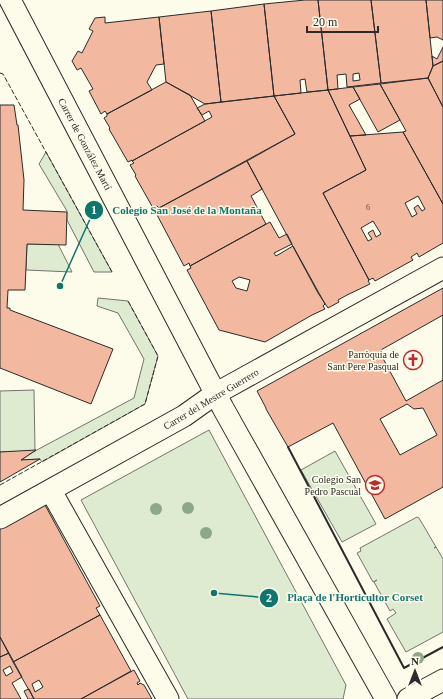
<svg xmlns="http://www.w3.org/2000/svg" width="443" height="699" font-family="'Times New Roman',serif">
<rect width="100%" height="100%" fill="#fdfbea"/>
<!-- green -->
<path fill="#deebd1" stroke="#74746e" d="M46 152 112 272H94L67 220V211L39 164Z
M27 244H58L72 272 26 270Z
M98 298 128 301 158 356 145 404 42 462 40 459 21 460 35 451 0 452V391L34 390 35 451 134 398 144 359 118 313 97 306Z
M209 430 346 685 343 699H188L81 500Z
M335 451 376 524 342 542 301 470Z
M417 517 419 518 436 547 434 548 436 547 443 559V632L406 652 387 619 396 613 393 609 390 611 374 582 377 580 373 582 357 553 361 551 360 548Z"/>
<!-- building -->
<path fill="#f2b8a0" stroke="#2b2b2b" fill-rule="evenodd" d="M305 0H318L328 90 307 92 305 79 300 80 301 93 274 96 264 4Z
M318 0H371L381 83 347 87 346 74 337 75 338 89 328 90ZM359 73 360 80 353 81V74Z
M371 0H426L433 66 428 78 381 83Z
M426 0H443V40L437 37 430 38Z
M264 4 274 96 221 102 211 11Z
M211 11 221 102 205 104 166 82 159 17Z
M105 17V23L159 17 164 64 156 65 147 82 152 90 107 114 105 111 101 114 89 91 93 89 81 68 77 70 72 61 78 51 82 53 93 31 89 29 95 18Z
M443 47V61L433 66 432 56 437 59Z
M443 61V107L428 78 433 66Z
M428 78 443 107V204L403 132 406 131 380 84Z
M166 82 190 95 205 121 132 161V160L128 162 109 129 110 128 104 118 107 116V114Z
M380 84 400 120 378 132 353 87Z
M353 87 360 99 349 105 366 135 350 136 328 90Z
M328 90 366 170 323 193 369 280 368 281 370 284 347 295 338 300 339 302 328 308 318 293 247 161 295 134 274 96Z
M274 96 295 134 170 202 159 208 157 206 153 208 135 176 136 175 130 165 134 163 132 161 212 117 209 111 202 115 197 108 205 104Z
M0 105H14L17 125H18L24 180 23 210 67 212 66 245 27 244 25 290H8L7 308H10V310L113 349 91 404 0 368Z
M403 132 443 204V243L419 257 417 253 411 257 413 260 375 281 373 278 369 280 323 193 366 170 350 136ZM418 196 425 209 422 211 418 205 414 208 417 214 412 217 405 203ZM373 221 381 234 376 237 373 230 368 233 372 239 368 241 361 228Z
M247 161 262 189 251 196 266 224 190 266 189 263 184 266 156 213 160 211 159 208Z
M270 222 279 238 287 234 292 244 274 253 276 256 293 246 325 304 323 306 325 309 312 315 265 342 219 330 187 270 191 268 190 266ZM239 277 250 280 247 291 236 288 232 281Z
M443 288V487L385 519 333 423 288 447 266 409V408L257 391ZM407 404 414 409 423 408 437 435 400 455 380 419Z
M443 315V380L406 401 379 351Z
M36 450 21 460 40 459 0 482V452Z
M45 505 100 606 96 608 100 615 13 662 0 637V529Z
M100 615 131 671 81 699H34L13 662ZM39 680 43 687 35 692 32 684Z
M0 637 9 653 0 657Z
M9 653 22 677 12 683 21 699H0V657ZM10 666 13 672 6 676 3 670Z
M134 670 140 681 137 683 138 685 140 683 144 685 152 699H81Z
M29 689 34 699H28L24 691Z"/>
<g fill="none" stroke-linecap="round" stroke-linejoin="round">
<!-- minor casing -->
<g stroke="#2b2b2b" stroke-width="23">
<path id="minor" d="M10 0 223 408 386 699
M51 491 168 699
M0 518 184 416 215 394 443 268
M408 699 443 680"/>
</g>
<!-- minor -->
<use href="#minor" stroke="#fdfbea" stroke-width="21"/>
<!-- fence -->
<path stroke="#2b2b2b" stroke-width="1" stroke-dasharray="5 2" stroke-linecap="butt" d="M0 73 3 74 112 272
M0 485 145 404 158 356 128 301"/>
<!-- wall -->
<path stroke="#2b2b2b" stroke-width="2" d="M288 447 404 668 443 647"/>
</g>
<!-- trees -->
<g fill="#8ea78a">
<circle cx="188" cy="508" r="6"/>
<circle cx="156" cy="509" r="6"/>
<circle cx="206" cy="533" r="6"/>
<circle cx="418" cy="658" r="6"/>
</g>
<!-- icons -->
<defs>
<g id="church-ring" transform="scale(1)"><circle r="9.5" fill="#fdfbea" stroke="#c62828" stroke-width="1.5"/><path d="M-1.2-6h2.4v3.5h3.3v2.4h-3.3V6h-2.4V-.1h-3.3v-2.4h3.3Z" fill="#c62828"/></g>
<g id="school-ring" transform="scale(1)"><circle r="9.5" fill="#fdfbea" stroke="#c62828" stroke-width="1.5"/><path d="M0-5L7-2L0 1L-7-2ZM-4 1L0 2.5L4 1V4Q0 6-4 4Z" fill="#c62828"/></g>
</defs>
<g fill-rule="evenodd">
<use href="#church-ring" x="413" y="360"/>
<use href="#school-ring" x="375" y="485"/>
</g>
<g text-anchor="middle" dominant-baseline="central" stroke-width="3" stroke-linejoin="round" paint-order="stroke">
<!-- number labels -->
<g font-size="8" fill="#5d4e48">
<text x="368" y="207">6</text>
</g>
<!-- street labels -->
<g font-size="10" fill="#2b2b2b" stroke="#fdfbea">
<text transform="translate(85 144) rotate(62)">Carrer de González Martí</text>
<text transform="translate(211 399) rotate(-31)">Carrer del Mestre Guerrero</text>
</g>
<!-- poi labels -->
<g font-size="10" fill="#2b2b2b" stroke="#fdfbea" text-anchor="end">
<text x="399" y="354">Parròquia de<tspan x="399" dy="12">Sant Pere Pasqual</tspan></text>
<text x="361" y="479">Colegio San<tspan x="361" dy="12">Pedro Pascual</tspan></text>
</g>
</g>
<!-- callouts -->
<path fill="none" stroke="#0f766e" stroke-width="1.5" d="M60 286L94 210M214 593L269 598"/>
<g fill="#0f766e" stroke="#fdfbea" stroke-width="1.5">
<circle cx="60" cy="286" r="4"/>
<circle cx="214" cy="593" r="4"/>
<circle cx="94" cy="210" r="10"/>
<circle cx="269" cy="598" r="10"/>
</g>
<g font-size="12" text-anchor="middle" font-weight="bold" fill="#fff">
<text x="94" y="214">1</text>
<text x="269" y="602">2</text>
</g>
<g font-size="11" text-anchor="middle" font-weight="bold" fill="#0f766e" stroke="#fdfbea" stroke-width="3" stroke-linejoin="round" paint-order="stroke">
<text x="187" y="214">Colegio San José de la Montaña</text>
<text x="355" y="601">Plaça de l'Horticultor Corset</text>
</g>
<!-- north arrow -->
<g transform="translate(415 671)" stroke="#fdfbea" stroke-width="3" paint-order="stroke">
<path d="M0-3L7 15L0 10L-7 15Z" fill="#2b2b2b"/>
<text y="-6" font-size="11" font-weight="bold" text-anchor="middle" fill="#2b2b2b">N</text>
</g>
<!-- scale -->
<path d="M307 26v6h71v-6" fill="none" stroke="#2b2b2b" stroke-width="2"/>
<text x="313" y="26" font-size="12" fill="#2b2b2b" stroke="#fdfbea" stroke-width="3" paint-order="stroke">20 m</text>
</svg>
